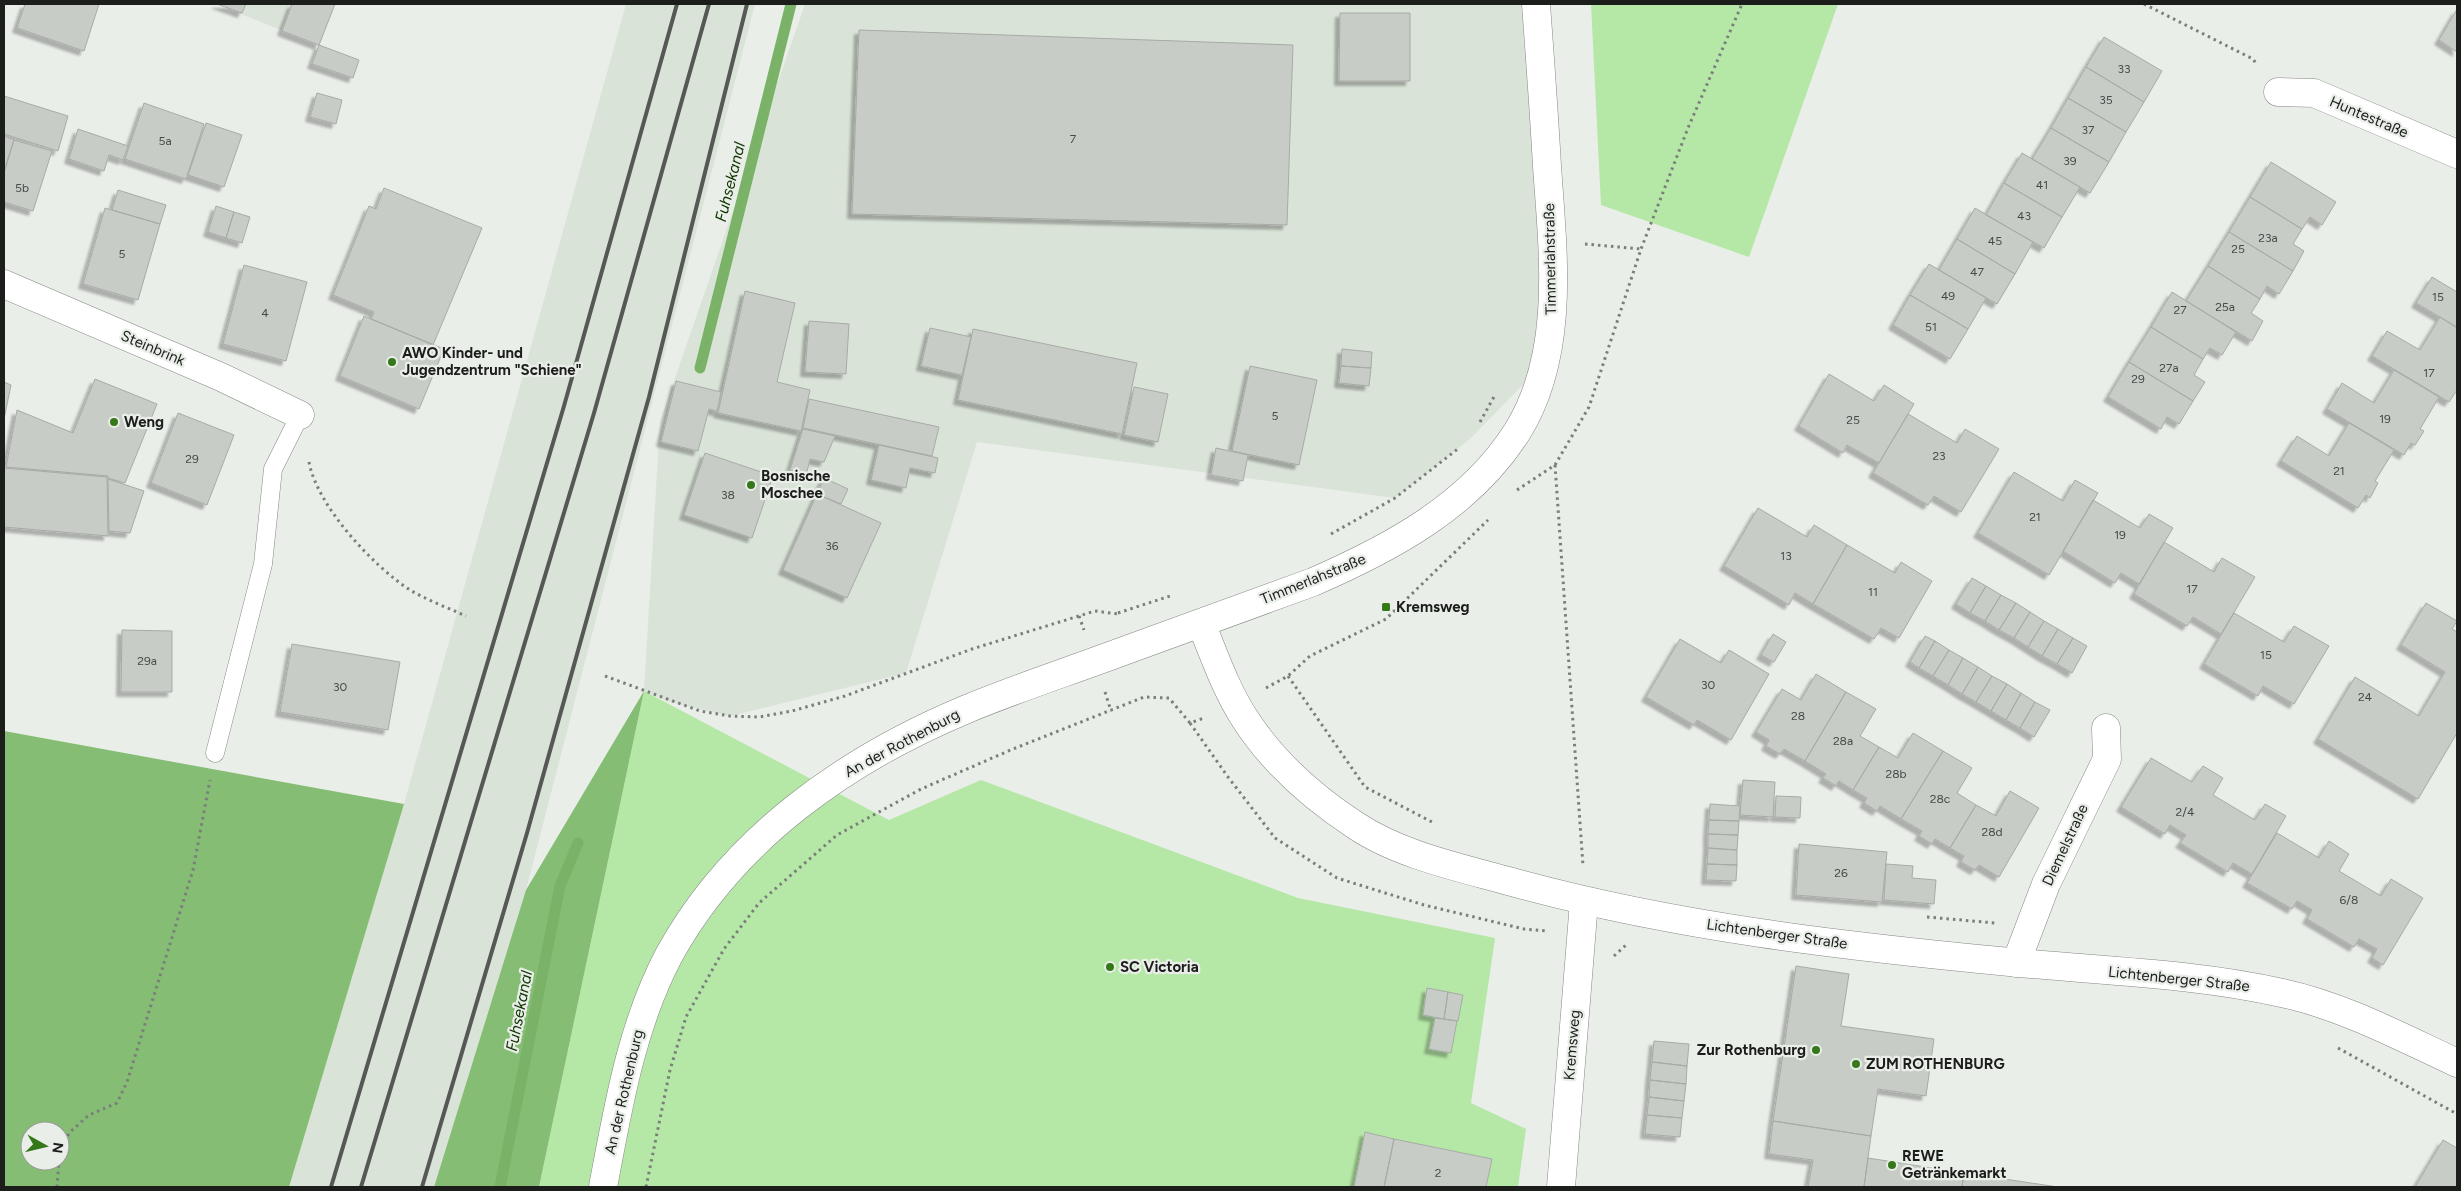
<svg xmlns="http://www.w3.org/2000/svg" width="2461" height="1191" font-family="Figtree,sans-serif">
<defs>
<filter id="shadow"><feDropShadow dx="-4.5" dy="4.5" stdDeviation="1" flood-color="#0004"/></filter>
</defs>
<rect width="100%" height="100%" fill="#eaeee9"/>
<!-- built -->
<path fill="#dae3d8" d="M216 4H335L319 45Z
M626 4H755L526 890 434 1187H289L404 804Z
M805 4H1536L1546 361 1470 439 1395 498 977 442 906 673 730 716 670 702 644 691 660 421Z"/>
<!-- green -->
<path fill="#b5e7a6" d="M1591 4H1838L1749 257 1601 205Z
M644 691 889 820 981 780 1298 898 1495 938 1471 1103 1526 1129 1518 1187H539Z"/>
<!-- forest -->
<path fill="#84bd73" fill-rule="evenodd" d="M644 691 539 1187H434L526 890Z
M4 731 404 804 289 1187H4ZM30 1131H60V1161H30Z"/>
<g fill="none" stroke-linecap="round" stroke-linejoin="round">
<!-- stream -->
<path stroke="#7ab268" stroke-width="11" d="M700 368 791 4
M500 1187 560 886 578 843"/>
</g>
<!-- building -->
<path fill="#c8ccc7" stroke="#a7aba6" filter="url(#shadow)" d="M25 4H99L84 51 17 28Z
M217 4H246L242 13Z
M292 4H335L319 45 282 31Z
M2457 9V52L2439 40Z
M1340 13H1410V81H1339Z
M859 30 1293 45 1287 225 852 214Z
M2104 37 2162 71 2144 102 2086 67Z
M319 45 359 60 353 78 312 64Z
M2086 67 2144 102 2126 132 2068 98Z
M317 93 342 100 336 124 310 117Z
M4 96 68 116 58 151 4 134Z
M2068 98 2126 132 2109 162 2051 128Z
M144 103 204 124 186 179 125 159Z
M206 123 242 135 224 187 188 175Z
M2051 128 2109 162 2090 193 2032 159Z
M78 129 128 146 123 160 109 155 104 171 69 159Z
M4 136 14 140 4 171Z
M14 140 52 151 33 211 4 202V173Z
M2022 153 2080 187 2062 217 2004 183Z
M2271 162 2336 202 2322 225 2310 217 2302 229 2250 197Z
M2004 183 2062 217 2044 248 1986 215Z
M384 188 482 228 433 345 371 319 374 312 333 295 369 206 376 209Z
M118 190 166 205 160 224 112 210Z
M2250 197 2302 229 2293 244 2304 251 2293 271 2229 232Z
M216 206 234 212 226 238 208 232Z
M105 208 160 224 138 300 83 284Z
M1975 208 2033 242 2015 274 1957 239Z
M234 212 250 217 242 243 226 238Z
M2229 232 2293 271 2279 294 2267 286 2260 299 2208 266Z
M1957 239 2015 274 1997 304 1939 270Z
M1929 264 1986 298 1968 329 1910 295Z
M244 265 307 282 286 361 223 344Z
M2208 266 2260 299 2251 313 2263 321 2252 341 2186 301Z
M2432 277 2457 292V327L2416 303Z
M745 291 795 303 777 382 810 390 801 431 718 413Z
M2172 292 2236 332 2222 355 2210 348 2203 359 2151 327Z
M1910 295 1968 329 1950 359 1893 325Z
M364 316 444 349 419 409 340 376Z
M2440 317 2457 328V390L2449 402 2372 356 2387 331 2420 350Z
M809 321 849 324 846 374 805 372Z
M2151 327 2203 359 2194 375 2205 382 2193 401 2129 362Z
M930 328 971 337 962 375 921 366Z
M973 329 1137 363 1122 434 958 400Z
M1342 349 1372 352 1371 368 1341 366Z
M2129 362 2193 401 2179 424 2167 417 2161 429 2108 397Z
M1250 366 1317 380 1299 465 1232 451Z
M1341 366 1371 368 1369 386 1339 383Z
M2394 370 2439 397 2420 429 2424 431 2415 445 2411 443 2404 455 2327 409 2342 383 2374 403Z
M1829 374 1874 401 1884 385 1914 404 1879 463 1847 445 1843 453 1799 426Z
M95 379 157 404 125 483 108 478V476L6 467 17 410 73 433Z
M676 381 721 392 717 411 709 409 698 451 661 442Z
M4 382 11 385 4 419Z
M1134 387 1168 394 1158 442 1124 435Z
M809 399 939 427 932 456 803 428Z
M178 413 234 435 207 505 151 483Z
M1908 414 1957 443 1965 429 1999 449 1961 512 1934 496 1928 505 1873 473Z
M2349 423 2394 450 2375 481 2378 483 2370 498 2366 495 2358 508 2281 461 2297 436 2329 456Z
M803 429 835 436 824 462 810 459 806 476 790 470Z
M879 445 938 458 935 473 910 468 906 488 871 480Z
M1216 448 1248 455 1243 481 1211 475Z
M705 453 773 476 752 538 684 515Z
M4 468 107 477 108 536 4 527Z
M2014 472 2063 501 2075 480 2098 493 2049 575 1978 533Z
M824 478 848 489 841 504 817 494Z
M108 479 144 491 130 533 109 531Z
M817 494 881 523 847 598 783 570Z
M2093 500 2140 528 2149 514 2173 528 2139 584 2121 573 2115 583 2063 551Z
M1758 508 1807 537 1814 525 1847 545 1813 604 1795 593 1789 605 1724 566Z
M2164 542 2214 572 2222 558 2255 577 2221 634 2193 617 2187 626 2134 594Z
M1847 545 1895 573 1901 562 1932 581 1899 638 1881 628 1874 639 1813 604Z
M1972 578 1986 586 1970 613 1956 604Z
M1986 586 2001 595 1985 621 1970 613Z
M2001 595 2016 603 1999 630 1985 621Z
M2016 603 2030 612 2014 638 1999 630Z
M2426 603 2457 621 2452 629 2457 632V733L2418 799 2318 739 2355 677 2419 716 2445 672 2401 645Z
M2030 612 2044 621 2028 647 2014 638Z
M2234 613 2284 642 2294 626 2329 646 2294 704 2263 686 2258 696 2204 664Z
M2044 621 2058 629 2042 656 2028 647Z
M2058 629 2073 638 2057 664 2042 656Z
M122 630 172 631V692H121Z
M1773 634 1786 642 1774 662 1761 655Z
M1925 636 1935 641 1919 668 1910 662Z
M2073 638 2087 646 2072 673 2057 664Z
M1680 639 1721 663 1729 650 1769 674 1731 740 1697 720 1694 725 1646 697Z
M1935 641 1949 650 1933 676 1919 668Z
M292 644 400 662 388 730 280 712Z
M1949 650 1963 658 1948 685 1933 676Z
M1963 658 1978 667 1962 694 1948 685Z
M1978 667 1992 676 1976 702 1962 694Z
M1816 674 1846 692 1805 761 1784 749 1780 754 1766 746 1769 740 1756 732 1782 689 1801 700Z
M1992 676 2007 684 1991 711 1976 702Z
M2007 684 2021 693 2006 720 1991 711Z
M1846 692 1876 709 1860 736 1879 747 1853 790 1839 781 1836 786 1823 778 1826 774 1805 761Z
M2021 693 2035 702 2020 728 2006 720Z
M2035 702 2050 710 2034 737 2020 728Z
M1913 733 1943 751 1901 819 1880 806 1877 811 1864 803 1867 798 1853 790 1879 747 1898 758Z
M1943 751 1972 768 1957 793 1976 805 1950 848 1935 839 1932 844 1919 836 1922 831 1901 819Z
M2151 758 2192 782 2203 766 2223 778 2213 795 2255 820 2265 804 2286 816 2252 874 2233 863 2228 872 2180 843 2186 835 2170 825 2165 834 2121 807Z
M1743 780 1775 782 1773 817 1740 815Z
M2010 791 2039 808 1999 877 1979 865 1975 870 1961 862 1964 856 1950 848 1976 805 1996 816Z
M1776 796 1801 797 1800 818 1775 817Z
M1710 804 1740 806 1739 821 1709 820Z
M1709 820 1739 821 1738 835 1708 834Z
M2277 833 2319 858 2329 841 2349 854 2339 871 2381 896 2391 879 2423 898 2383 965 2372 958 2377 949 2359 939 2354 947 2307 919 2312 910 2297 901 2292 909 2247 883Z
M1708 834 1738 835 1737 850 1708 848Z
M1799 844 1887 852 1882 902 1796 895Z
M1708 848 1737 850V865L1707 864Z
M1707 864 1737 865 1736 881 1706 880Z
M1886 864 1913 866 1912 878 1936 880 1934 904 1884 900Z
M1796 966 1849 974 1841 1026 1934 1039 1926 1096 1878 1089 1871 1136 1773 1121Z
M1427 988 1448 992 1444 1019 1423 1015Z
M1448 992 1463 995 1458 1021 1444 1019Z
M1435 1018 1457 1021 1451 1053 1429 1049Z
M1654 1041 1689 1044 1687 1066 1652 1062Z
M1652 1062 1687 1066 1686 1084 1650 1080Z
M1650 1080 1686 1084 1684 1101 1649 1097Z
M1649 1097 1684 1101 1682 1118 1647 1115Z
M1647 1115 1682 1118 1680 1137 1645 1134Z
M1773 1121 1871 1136 1864 1187H1808L1813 1160 1769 1154Z
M1365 1132 1394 1139 1384 1187H1354Z
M1394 1139 1492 1159 1486 1187H1384Z
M2443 1140 2457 1148V1187H2415Z
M1868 1158 1964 1173 1962 1187H1864Z
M1964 1173 2058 1187H1962Z"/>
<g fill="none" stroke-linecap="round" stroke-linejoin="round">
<!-- lane casing -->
<g stroke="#858884" stroke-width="19">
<path id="lane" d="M215 753 263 564 273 469 300 415"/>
</g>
<!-- street casing -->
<g stroke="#858884" stroke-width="29">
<path id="street" d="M2278 92 2314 93 2457 154
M4 284 221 377 300 415
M2016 963 2046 884 2107 759 2106 728
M1561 1187 1584 902"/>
</g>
<!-- secondary casing -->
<g stroke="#858884" stroke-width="29">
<path id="secondary" d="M1201 623C1214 655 1226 690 1245 719 1273 762 1312 797 1355 825 1399 855 1462 868 1512 882 1675 927 1843 946 2010 962 2101 971 2193 973 2282 993 2343 1006 2401 1037 2457 1063
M603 1187C618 1108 631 1027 669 955 733 838 847 759 967 709 1010 691 1055 676 1099 660 1171 634 1242 608 1313 582 1391 548 1470 506 1517 432 1566 354 1553 253 1547 166 1544 112 1540 58 1536 4"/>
</g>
<!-- path -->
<path stroke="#7b7e7b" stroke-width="3" stroke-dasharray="2.5 4" stroke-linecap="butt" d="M2144 4 2253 59 2257 65
M1585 244 1641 249
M1480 422 1495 395
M309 462C317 506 373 566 410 590 427 600 448 608 466 616
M1555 465 1583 866
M1517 490 1555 465 1589 407 1641 249 1688 128 1742 4
M1331 534 1395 498 1459 448
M1118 613 1170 596
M1079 616 1084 630
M605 676 700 711 730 716 759 717 792 711 845 696 972 649 1095 611 1118 614
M1288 676 1365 787 1432 822
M1266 688 1288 676 1310 656 1386 619 1488 520
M1105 692 1111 711
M1190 723 1228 777 1275 838 1337 878 1424 905 1524 929 1548 931
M1927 917 1995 923
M1614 956 1626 945
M2338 1048 2457 1114
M60 1154 69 1133 89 1115 117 1103 127 1082 193 870 210 780
M57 1187 59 1161
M646 1187 670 1070 686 1017 724 949 759 903 837 835 921 789 1013 749 1144 697 1169 698 1190 723 1204 718"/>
<!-- lane -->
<use href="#lane" stroke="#fff" stroke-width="18"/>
<!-- street -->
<use href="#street" stroke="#fff" stroke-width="28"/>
<!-- secondary -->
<use href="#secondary" stroke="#fff" stroke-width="28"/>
<!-- rail -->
<path stroke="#565856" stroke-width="4" d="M331 1187 564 406 677 4
M361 1187 594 413 709 4
M422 1187 527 833 649 397 747 4"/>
</g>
<!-- markers -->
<g fill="#347819" stroke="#eaeee9" stroke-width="2">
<circle cx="392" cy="362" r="5"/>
<circle cx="114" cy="422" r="5"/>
<circle cx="751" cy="485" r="5"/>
<rect x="1381" y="602" width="10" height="10" rx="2.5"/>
<circle cx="1110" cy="967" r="5"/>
<circle cx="1816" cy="1050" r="5"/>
<circle cx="1856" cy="1064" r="5"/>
<circle cx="1892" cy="1165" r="5"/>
</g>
<g text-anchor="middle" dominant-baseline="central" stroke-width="4.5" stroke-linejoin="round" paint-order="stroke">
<!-- number labels -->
<g font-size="12" fill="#474a47">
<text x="2124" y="69">33</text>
<text x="2106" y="100">35</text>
<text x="2088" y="130">37</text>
<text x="1073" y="139">7</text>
<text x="165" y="141">5a</text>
<text x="2070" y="161">39</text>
<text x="2042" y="185">41</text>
<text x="22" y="188">5b</text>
<text x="2024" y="216">43</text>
<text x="2268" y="238">23a</text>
<text x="1995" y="241">45</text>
<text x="2238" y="249">25</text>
<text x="122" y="254">5</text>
<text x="1977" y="272">47</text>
<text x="1948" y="296">49</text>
<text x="2438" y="297">15</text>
<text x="2225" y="307">25a</text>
<text x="2180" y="310">27</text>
<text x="265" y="313">4</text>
<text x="1931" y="327">51</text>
<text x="2169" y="368">27a</text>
<text x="2429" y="373">17</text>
<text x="2138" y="379">29</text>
<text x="1275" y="416">5</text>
<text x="2385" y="419">19</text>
<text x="1853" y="420">25</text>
<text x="1939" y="456">23</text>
<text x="192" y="459">29</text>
<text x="2339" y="471">21</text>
<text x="728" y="495">38</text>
<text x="2035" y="517">21</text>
<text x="2120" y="535">19</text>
<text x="832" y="546">36</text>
<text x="1786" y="556">13</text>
<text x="2192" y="589">17</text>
<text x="1873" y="592">11</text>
<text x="2266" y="655">15</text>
<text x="147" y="661">29a</text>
<text x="1708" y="685">30</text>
<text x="340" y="687">30</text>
<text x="2365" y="697">24</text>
<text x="1798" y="716">28</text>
<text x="1843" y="741">28a</text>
<text x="1896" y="774">28b</text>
<text x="1940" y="799">28c</text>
<text x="2185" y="812">2/4</text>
<text x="1992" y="832">28d</text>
<text x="1841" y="873">26</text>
<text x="2349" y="900">6/8</text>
<text x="1438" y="1173">2</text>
</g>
<!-- street labels -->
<g font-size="15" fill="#1c1e1c" stroke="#eaeee9">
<text transform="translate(2369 117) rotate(23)">Huntestraße</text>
<text transform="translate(1550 259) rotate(-91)">Timmerlahstraße</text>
<text transform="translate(153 348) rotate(23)">Steinbrink</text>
<text transform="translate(1313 579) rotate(-22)">Timmerlahstraße</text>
<text transform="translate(902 743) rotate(-28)">An der Rothenburg</text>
<text transform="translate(2065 845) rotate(-65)">Diemelstraße</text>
<text transform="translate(1777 934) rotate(8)">Lichtenberger Straße</text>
<text transform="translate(2179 979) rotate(6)">Lichtenberger Straße</text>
<text transform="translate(1572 1045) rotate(-85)">Kremsweg</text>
<text transform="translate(624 1092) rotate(-77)">An der Rothenburg</text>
</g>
<!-- poi labels -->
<g font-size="15" font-weight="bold" fill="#1c1e1c" stroke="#eaeee9" text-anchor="start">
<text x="402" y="353">AWO Kinder- und<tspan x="402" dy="17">Jugendzentrum "Schiene"</tspan></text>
<text x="124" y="422">Weng</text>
<text x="761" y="476">Bosnische<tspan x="761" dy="17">Moschee</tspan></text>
<text x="1396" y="607">Kremsweg</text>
<text x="1120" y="967">SC Victoria</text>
<text x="1806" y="1050" text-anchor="end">Zur Rothenburg</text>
<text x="1866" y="1064">ZUM ROTHENBURG</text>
<text x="1902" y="1156">REWE<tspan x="1902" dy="17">Getränkemarkt</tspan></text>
</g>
<!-- water labels -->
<g font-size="16" font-style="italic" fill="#103501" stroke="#eaeee9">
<text transform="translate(730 182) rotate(-76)">Fuhsekanal</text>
<text transform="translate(519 1011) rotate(-79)">Fuhsekanal</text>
</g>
</g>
<!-- border -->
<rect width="2461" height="1191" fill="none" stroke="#1c1e1c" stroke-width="10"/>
<!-- north arrow -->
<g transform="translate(45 1146) rotate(98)"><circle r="24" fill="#eaeee9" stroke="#989b97"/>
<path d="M0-4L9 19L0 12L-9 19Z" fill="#347819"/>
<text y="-8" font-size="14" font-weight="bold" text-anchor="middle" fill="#1c1e1c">N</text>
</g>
</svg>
